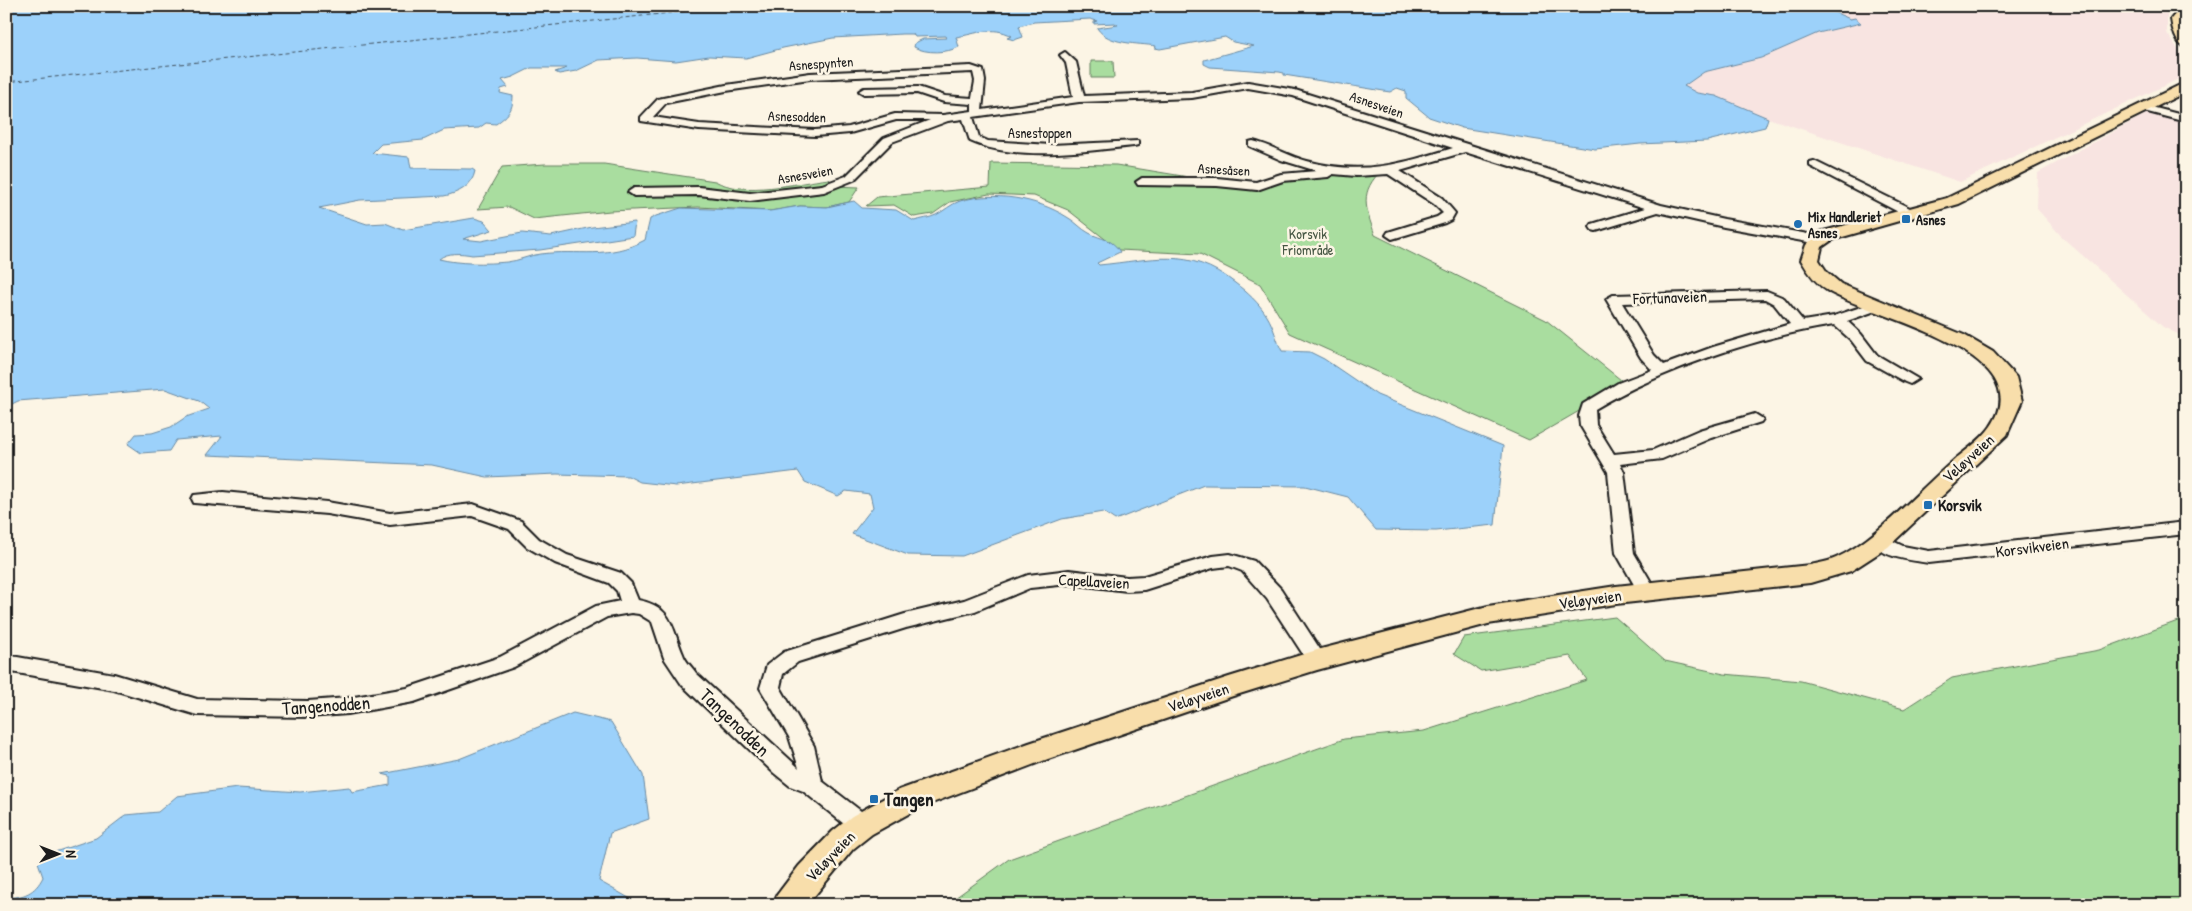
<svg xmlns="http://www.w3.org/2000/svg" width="2192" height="911" font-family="'Patrick Hand',sans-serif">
<rect width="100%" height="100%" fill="#fcf5e5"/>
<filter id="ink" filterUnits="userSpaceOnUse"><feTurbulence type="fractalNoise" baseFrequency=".02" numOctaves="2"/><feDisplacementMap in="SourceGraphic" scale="10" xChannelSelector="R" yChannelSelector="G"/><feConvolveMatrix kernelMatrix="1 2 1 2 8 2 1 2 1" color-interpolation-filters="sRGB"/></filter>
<g filter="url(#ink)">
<!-- built -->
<path fill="#f8e4e1" d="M1820 6H2184L2167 15V33L2184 58 2185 76 1960 182 1768 118 1716 96 1697 93 1683 86 1704 72 1761 58 1818 33 1861 23Z
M2149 112 2186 122V338L2163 327 2063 238 2037 209 2038 173Z"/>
<!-- green -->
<path fill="#a9dd9f" stroke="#627c5e" d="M1091 61H1113L1114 78H1091Z
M991 163 1116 165 1243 186 1276 179 1382 170C1359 192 1365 207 1375 235L1546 320 1626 384 1529 440 1290 333 1260 284 1200 254 1119 250 1068 210 1034 196 989 194 950 202 933 214 914 217 894 205 866 206 877 197 990 187Z
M545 164H604L715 181C744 197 796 183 829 179L834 186 859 187 849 202 827 207 800 206 770 211 698 207 610 211 534 219 509 207 478 209 502 167Z
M1615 617 1665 661 1724 674 1801 681 1904 709 1952 678 2099 650 2186 618V905H957L955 898 1009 859 1344 739 1424 731 1587 680 1570 656 1481 671 1454 654 1464 637Z"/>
<!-- water -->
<path fill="#9cd1fa" stroke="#6989a1" d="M6 6H1820L1850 19 1855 18 1861 23 1818 33 1761 58 1704 72 1684 86 1697 93 1716 96 1768 118 1765 127 1707 141 1640 144 1595 149 1462 128 1429 117 1406 98V91L1397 88 1390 92 1284 75V73L1279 72 1210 67 1204 64V60L1254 46 1233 42 1225 37 1160 49 1155 48 1156 46C1138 43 1108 45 1097 28L1118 25 1115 23 1094 24V22L1097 21 1090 19 1034 22 1019 26 1023 37 1014 40 1007 38 1012 36C992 25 977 34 956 37L959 47C947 53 926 54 914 47L915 43 923 39 946 38 945 36 915 37 913 34H902L833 38 783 48 746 58 709 56 676 61 637 58 599 60 576 71 559 74 555 72 567 68H531L513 77 502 80 508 87 501 89 500 93 513 96C513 111 508 115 496 124L486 123 479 128 444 130 423 140 381 144 372 153 409 157 411 168 472 169 475 171C472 187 458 193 444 196L360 200 319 208 367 224 385 223 403 230 474 218 484 221 492 230 463 239 481 241 522 233 551 236 592 227 635 222 633 236 540 250 472 255C462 253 447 252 439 259 459 264 486 264 507 262 519 261 529 255 541 254 579 249 608 260 645 240L650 219 656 216 681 208 770 211 800 206 827 207 854 201 862 208 896 210 914 221C921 219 930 218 936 215 944 211 951 204 960 201 994 191 1037 198 1067 217 1075 221 1081 229 1089 233 1102 240 1112 238 1120 252L1097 263 1099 265C1153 260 1188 246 1235 283 1247 292 1259 303 1267 316 1274 327 1276 340 1282 351L1310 352 1324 359 1377 395 1503 446 1495 525 1436 531 1376 530 1348 497 1305 486 1204 485 1115 520 1103 512 1062 519 962 556 908 555 852 534 873 507 870 494 846 491 838 496 805 482 798 471 676 486 640 482 628 476 557 474 487 477 432 465 207 455 222 436 176 440 169 451 141 453 128 444 136 434 152 433 171 427 186 417 209 409 199 401 165 389 18 401 6 407Z
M573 713 611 722 643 775 649 819 610 833 599 881 636 902V905H6V898C24 897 35 893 43 877L38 862 49 854 96 838 126 815 158 812 177 796 238 788 300 792 349 787 352 792 390 785V776L382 774 459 759Z"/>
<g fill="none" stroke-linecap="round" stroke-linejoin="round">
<!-- ferry -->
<path stroke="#42525f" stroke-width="1" stroke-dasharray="4 3" stroke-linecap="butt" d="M6 82 738 6"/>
<!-- minor casing -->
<g stroke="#1c1c1c" stroke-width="4">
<path id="minor" d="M1065 52 1076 62 1084 96 1192 92 1248 82 1295 90 1661 205 1724 219 1819 236 1825 240 1819 244 1724 227 1658 212 1596 231 1592 230 1590 227 1592 224 1645 208 1465 152 1400 171 1442 198 1455 213 1451 220 1445 223 1392 239 1386 235 1388 232 1437 217 1443 213 1434 204 1388 174 1356 176 1333 174 1328 177 1283 181 1257 190 1217 186 1138 185 1136 182 1142 178H1217L1256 182 1281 174 1317 171 1281 160 1249 146V142L1253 141C1271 145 1288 156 1307 161 1362 176 1401 164 1453 148L1293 96 1248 88 1192 98 1079 102 973 117 979 137 988 141 1051 145 1138 141V145L1134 146C1086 151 1015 162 970 141L963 119 948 121 892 142 854 180 824 192 750 201 699 195 634 196 628 192 634 188 699 187 750 193 822 185 846 176 884 138 930 120H896L850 133 815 136 699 130 641 121V117L658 99 726 85 810 73 971 66 983 70 985 81 982 110 1073 97 1066 63 1060 55ZM973 72 975 81 972 98 945 96 918 87 864 88 859 91 864 94 917 93 944 102 972 104V111L943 115 895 114 849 127 815 130 699 124 653 117 666 103 726 91 810 79Z
M2144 105 2186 116V122L2140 110V106Z
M1814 161 1916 211 1918 214 1912 218 1908 217 1810 166V162Z
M1767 291 1784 298 1803 321 1834 316 1873 303 1878 304 1880 307 1878 310 1847 321 1861 334 1877 355 1918 379 1910 384 1905 382 1867 361 1851 340 1834 325C1757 337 1662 369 1595 409L1596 425 1614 454 1653 450 1699 430 1755 414 1763 419 1761 422 1711 438 1662 459 1620 464 1624 472 1634 553 1657 592 1655 597 1648 599 1641 597 1616 553 1608 472 1580 425 1579 416 1583 404 1618 383 1652 370 1641 358 1606 299 1613 295ZM1765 299 1774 304 1790 324 1713 347 1664 365 1654 355 1622 303Z
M223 492 327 502 390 513 473 504 521 521 539 539 567 555 621 573 631 583 638 600C672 606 672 628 683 654 685 661 692 667 696 673L799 768 789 737 760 688 767 665 784 652 905 614 964 600 1028 575 1069 570 1127 577 1144 576 1213 556 1230 554 1254 561 1281 589 1327 660 1324 665 1317 668 1310 665 1267 599 1242 571 1229 566 1213 568 1144 590 1127 591 1069 584 1030 588 975 611 906 628 798 662 783 674 780 687 814 746 822 781 870 818 873 825 870 832 862 835 854 832 803 791 790 786 774 773 682 685 664 658 652 622 639 614 631 613 607 617 514 667 414 702 348 714 308 717 197 715 114 690 6 671V655L114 674 197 699 308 701 348 698 407 688 500 657 596 606 620 601 617 591 609 583 555 563 527 547 509 529 472 516 390 525 327 514 194 503 192 499 194 495Z
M2186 522V534L1929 563C1911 560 1881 558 1871 541L1874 537 1880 535 1903 546 1929 551Z"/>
</g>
<!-- major casing -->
<g stroke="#1c1c1c" stroke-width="4">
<path id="major" d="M2182 6H2186V17L2183 19 2186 48C2176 45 2172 28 2171 19Z
M2186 82V92L1959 204 1832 240 1822 247 1819 260 1827 272 1841 284 1964 335 1993 352 2016 377 2022 401 2007 435 1888 547 1851 571 1810 583 1616 604 1488 624 1317 670 1233 696 1048 759 919 808 872 834 853 849 807 905H773L777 895 799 866 833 831 852 816 899 790 1029 743 1229 677 1317 650 1488 606 1616 586 1810 565C1818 563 1828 562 1836 558 1875 541 1918 491 1952 462 1964 451 1982 440 1991 426 2043 351 1870 317 1828 291 1816 284 1808 272 1801 260L1806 245 1820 232 1947 198Z"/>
</g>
<!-- minor -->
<use href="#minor" fill="#fcf5e5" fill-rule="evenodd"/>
<!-- major -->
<use href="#major" fill="#f8deab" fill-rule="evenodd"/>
</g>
</g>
<!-- markers -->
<g fill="#1f6fb2" stroke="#fcf5e5" stroke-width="2">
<rect x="1901" y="214" width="10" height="10" rx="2.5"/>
<circle cx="1798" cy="224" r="5"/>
<rect x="1923" y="500" width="10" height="10" rx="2.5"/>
<rect x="869" y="794" width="10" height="10" rx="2.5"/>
</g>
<g text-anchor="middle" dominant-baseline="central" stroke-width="5" stroke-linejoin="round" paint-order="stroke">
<!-- far-street labels -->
<g font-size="14" fill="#1c1c1c" stroke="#fcf5e5">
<text transform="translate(821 63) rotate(-4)">Asnespynten</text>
<text transform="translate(1377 104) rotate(19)">Asnesveien</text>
<text transform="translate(797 116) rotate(2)">Asnesodden</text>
<text x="1040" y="132">Asnestoppen</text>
<text transform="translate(1224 169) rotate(3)">Asnesåsen</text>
<text transform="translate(805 174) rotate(-10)">Asnesveien</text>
</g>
<!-- far-poi labels -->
<g font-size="14" font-weight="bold" fill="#1c1c1c" stroke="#fcf5e5" text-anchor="start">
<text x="1808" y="216">Mix Handleriet<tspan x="1808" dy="16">Asnes</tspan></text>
<text x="1916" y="219">Asnes</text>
</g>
<!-- far-park labels -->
<g font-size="14" fill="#465643" stroke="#fcf5e5">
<text x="1308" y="233">Korsvik<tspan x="1308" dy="16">Friområde</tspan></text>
</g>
<!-- street labels -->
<g font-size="16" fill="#1c1c1c" stroke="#fcf5e5">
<text transform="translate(1670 297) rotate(-2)">Fortunaveien</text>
<text transform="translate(1968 458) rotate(-42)">Veløyveien</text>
<text transform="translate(2032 547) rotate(-7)">Korsvikveien</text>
<text transform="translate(1094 581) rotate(3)">Capellaveien</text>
<text transform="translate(1590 599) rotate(-8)">Veløyveien</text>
<text transform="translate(1198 697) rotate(-18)">Veløyveien</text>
<text transform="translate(830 856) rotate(-46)">Veløyveien</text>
</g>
<!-- poi labels -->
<g font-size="16" font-weight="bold" fill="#1c1c1c" stroke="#fcf5e5" text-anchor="start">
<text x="1938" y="505">Korsvik</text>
</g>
<!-- near-street labels -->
<g font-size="19" fill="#1c1c1c" stroke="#fcf5e5">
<text transform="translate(326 705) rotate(-4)">Tangenodden</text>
<text transform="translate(735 722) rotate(44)">Tangenodden</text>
</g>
<!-- near-poi labels -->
<g font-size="19" font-weight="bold" fill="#1c1c1c" stroke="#fcf5e5" text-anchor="start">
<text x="884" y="799">Tangen</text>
</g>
</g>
<!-- margin -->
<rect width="2192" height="911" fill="none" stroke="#fcf5e5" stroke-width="25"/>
<rect x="12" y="12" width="2167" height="886" fill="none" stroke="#1c1c1c" stroke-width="2" filter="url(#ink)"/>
<!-- north arrow -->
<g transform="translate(58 854) rotate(90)" stroke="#fcf5e5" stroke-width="4" paint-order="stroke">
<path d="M0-4L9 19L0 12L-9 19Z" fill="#1c1c1c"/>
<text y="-8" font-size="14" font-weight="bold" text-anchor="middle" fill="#1c1c1c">N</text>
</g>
</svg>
